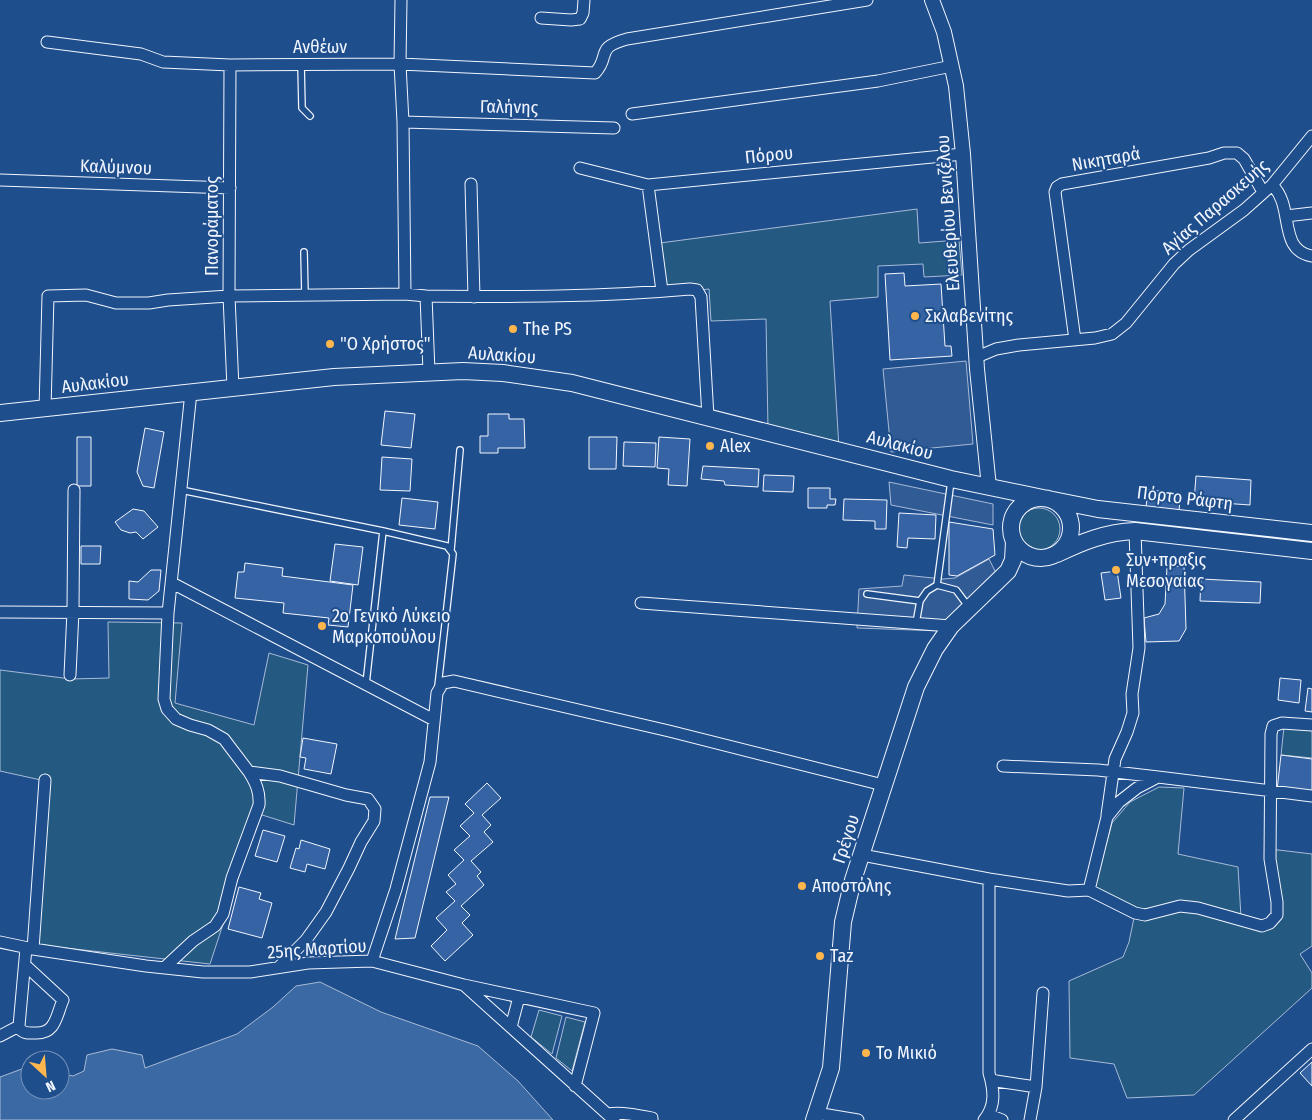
<svg xmlns="http://www.w3.org/2000/svg" width="1312" height="1120" font-family="'Fira Sans Condensed',sans-serif">
<rect width="100%" height="100%" fill="#1f4e8c"/>
<!-- green -->
<path fill="#245a82" stroke="#a8bbd7" d="M917 209 919 243 959 240 962 275 924 277 923 264 878 266V297L830 301 839 448 768 429 766 319 711 321 709 289 666 295 660 243Z
M1018 529a21 21 0 1 1 42 0a21 21 0 1 1-42 0Z
M108 622 182 623 175 703 254 725 269 653 308 665 294 825 259 814 210 964 38 945 50 782 0 771V670L71 679 109 678Z
M1284 727 1312 729V758L1281 755Z
M1159 787 1184 788 1178 854 1238 867 1241 917 1273 923 1270 849 1312 854V946L1300 954 1312 973V988L1194 1095 1127 1098 1114 1064 1070 1058 1069 981 1123 957 1129 942 1135 913 1093 892 1112 823 1130 802Z
M539 1010 562 1016 552 1054 531 1037Z
M566 1017 585 1022 572 1071 556 1058Z"/>
<!-- parking -->
<path fill="#305b95" stroke="#a8bbd7" d="M966 361 973 444 891 452 883 369Z
M889 482 993 504V525L891 505Z
M989 559 996 573 942 631 857 628 859 589 902 586 904 575 943 579 955 578Z"/>
<!-- water -->
<path fill="#3b69a3" stroke="#a8bbd7" d="M320 982 381 1012 478 1046 518 1081 553 1120H0V1077L30 1066V1090H60V1073L73 1076 84 1071 87 1055 112 1049 142 1055 145 1068 237 1034 273 1007 296 986Z"/>
<!-- building -->
<path fill="#3563a3" stroke="#f2f6ff" d="M904 273 905 286 941 284 945 346H951L952 356 890 360 885 274Z
M385 411 415 414 411 448 381 445Z
M488 414H509V419H524L525 448H498V453H480V436H488Z
M145 428 164 432 154 488 143 486 137 472Z
M77 437H91V486H77Z
M589 437H617L616 469H589Z
M659 437 690 439 687 486 668 485 669 469 657 468Z
M624 442 656 443 655 467 623 466Z
M382 457 412 459 410 491 380 490Z
M703 466 759 469 758 487 725 485 724 481 701 479Z
M764 475 794 476 793 492 763 491Z
M1196 476 1251 480 1250 505 1194 501Z
M808 488H830V499H836L835 505H827V508H808Z
M1148 490 1181 493 1179 510 1146 507Z
M402 498 438 502 435 529 399 525Z
M844 499 887 500 886 529H875V521L843 520Z
M133 509 144 511 158 527 143 539 136 532 130 533 121 530 115 522Z
M899 513 936 515 935 539 908 538 907 548 897 547Z
M949 522 993 529 995 555 957 576 949 575Z
M335 544 363 547 358 585 330 581Z
M81 546H101L100 564H81Z
M245 563 283 568 282 576 353 585 348 627 328 625 329 618 283 613 284 603 235 598 238 572H244Z
M1184 566 1186 629 1179 641 1146 642 1144 618 1159 614 1165 604 1167 567Z
M151 570H161L159 591 148 600 129 599V581L138 582Z
M1117 571 1121 598 1105 600 1101 573Z
M1201 579 1261 582 1260 603 1200 601Z
M1280 678 1301 680 1299 703 1278 700Z
M1308 688 1312 689V712L1305 711Z
M303 738 337 744 331 774 304 769 306 758 300 757Z
M1281 755 1312 759V793L1277 790Z
M487 783 501 798 482 815 491 825 484 832 493 842 471 861 481 872 477 876 484 885 461 906 470 915 462 923 473 935 445 961 431 946 447 930 436 918 455 901 446 892 456 884 448 875 464 860 454 850 470 836 460 826 474 813 465 804Z
M430 797H449L415 938 395 939Z
M263 830 285 836 277 862 255 856Z
M301 840 330 849 325 869 307 864 305 872 290 868 296 848 299 849Z
M239 887 261 893 259 899 272 903 262 938 228 929Z
M1312 1062V1086L1300 1073Z"/>
<g fill="none" stroke-linecap="round" stroke-linejoin="round">
<!-- service casing -->
<g stroke="#f2f6ff" stroke-width="8">
<path id="service" d="M301 64 302 108 310 116
M304 252 305 295
M181 490 383 531 447 546 453 554 438 686
M451 550 460 450
M937 585 951 481
M867 594 920 601 927 591 937 585 956 590 968 606
M916 623 920 601
M366 684 383 531"/>
</g>
<!-- minor casing -->
<g stroke="#f2f6ff" stroke-width="13">
<path id="minor" d="M401 0 400 64 403 122 405 294 426 296 429 372
M541 18 571 20 580 19 583 13 584 0
M47 42 141 54 163 62 230 65 400 64 595 73C611 56 594 48 627 39L867 0
M230 65 229 296 233 388
M632 114 878 81 952 66
M403 122 614 128
M580 168 648 185 963 154
M0 180 230 188
M471 184 474 297
M648 185 662 291
M1272 185C1295 206 1277 250 1312 256
M1286 216 1312 213
M426 296C514 297 602 297 690 289L697 290 701 297 708 417
M1075 340 1055 192 1057 187 1062 184 1209 158 1224 153H1237L1244 159 1263 192
M977 357 996 349 1019 345 1095 338 1112 334 1126 323 1174 264 1189 250 1244 210 1272 185 1312 136
M191 392 168 613 164 699 167 709 176 719 190 725 208 730 224 739 249 772 280 776 346 795 368 799 375 809 374 821 361 842 349 868 326 912 306 940 279 967
M45 409 48 296 86 295 116 303H149L168 300 229 296 405 294
M172 583 434 720
M641 603 951 626
M0 612 168 613
M70 675 73 611 74 490
M1003 766 1098 770 1158 777
M1107 815 1115 759 1127 732 1133 713 1132 694 1139 648 1135 531
M862 855 989 879 1068 891 1089 890 1107 817 1119 802 1137 788 1158 777 1312 796
M1089 890 1135 913 1145 915 1180 906 1198 908 1262 926 1270 923 1277 915V902L1270 859 1271 734 1273 726 1282 723 1312 725
M0 942 33 949 146 966 203 972H250L308 963 372 961 464 985 594 1013 575 1086
M33 949 45 780
M372 961 396 889 430 762 437 693 443 683 454 681 669 731 883 785
M25 965 63 1000C56 1016 56 1034 35 1033 29 1033 24 1034 20 1029L19 1026 26 948
M164 968 193 941 215 926 223 914 232 878 259 805C260 792 256 783 249 772
M465 986 614 1120
M511 1027 519 997
M0 1036 19 1026
M991 1079 996 1081 1036 1087
M816 1113 858 1120
M608 1114C622 1112 637 1115 652 1118V1120
M989 1115 1002 1120
M984 1120C996 1106 994 1090 989 1073V879
M1030 1120 1036 1087 1043 993
M1234 1120 1312 1049"/>
</g>
<!-- tertiary casing -->
<g stroke="#f2f6ff" stroke-width="16">
<path id="tertiary" d="M932 0 944 32 956 86 963 154 977 369 989 487"/>
</g>
<!-- secondary casing -->
<g stroke="#f2f6ff" stroke-width="18">
<path id="secondary" d="M0 413 334 377 463 371 503 373 572 383 951 479 1043 498
M1011 528a30 30 0 1 1 60 0a30 30 0 1 1-60 0Z
M1053 500 1098 509 1312 533
M1057 554C1082 542 1106 532 1135 531L1312 551
M814 1120 831 1068 843 922 853 880 916 687 935 649 951 626 1008 571 1013 560 1014 542"/>
</g>
<!-- service -->
<use href="#service" stroke="#1f4e8c" stroke-width="5.5"/>
<!-- minor -->
<use href="#minor" stroke="#1f4e8c" stroke-width="11"/>
<!-- tertiary -->
<use href="#tertiary" stroke="#1f4e8c" stroke-width="14"/>
<!-- secondary -->
<use href="#secondary" stroke="#1f4e8c" stroke-width="16"/>
</g>
<!-- markers -->
<g fill="#ffb74d" stroke="#1f4e8c" stroke-width="2">
<circle cx="915" cy="316" r="5"/>
<circle cx="513" cy="329" r="5"/>
<circle cx="330" cy="344" r="5"/>
<circle cx="710" cy="446" r="5"/>
<circle cx="1116" cy="570" r="5"/>
<circle cx="322" cy="626" r="5"/>
<circle cx="802" cy="886" r="5"/>
<circle cx="820" cy="956" r="5"/>
<circle cx="866" cy="1053" r="5"/>
</g>
<g text-anchor="middle" dominant-baseline="central" stroke-width="4" stroke-linejoin="round" paint-order="stroke">
<!-- street labels -->
<g font-size="18" fill="#f2f6ff" stroke="#1f4e8c">
<text x="320" y="47">Ανθέων</text>
<text transform="translate(509 107) rotate(1)">Γαλήνης</text>
<text transform="translate(769 155) rotate(-6)">Πόρου</text>
<text transform="translate(1106 159) rotate(-10)">Νικηταρά</text>
<text transform="translate(116 167) rotate(2)">Καλύμνου</text>
<text transform="translate(1215 207) rotate(-41)">Αγίας Παρασκευής</text>
<text transform="translate(948 213) rotate(-94)">Ελευθερίου Βενιζέλου</text>
<text transform="translate(212 226) rotate(-90)">Πανοράματος</text>
<text transform="translate(502 355) rotate(4)">Αυλακίου</text>
<text transform="translate(95 383) rotate(-7)">Αυλακίου</text>
<text transform="translate(900 445) rotate(15)">Αυλακίου</text>
<text transform="translate(1185 498) rotate(7)">Πόρτο Ράφτη</text>
<text transform="translate(846 839) rotate(-72)">Γρέγου</text>
<text transform="translate(317 949) rotate(-4)">25ης Μαρτίου</text>
</g>
<!-- poi labels -->
<g font-size="18" fill="#f2f6ff" stroke="#1f4e8c" text-anchor="start">
<text x="925" y="316">Σκλαβενίτης</text>
<text x="523" y="329">The PS</text>
<text x="340" y="344">"Ο Χρήστος"</text>
<text x="720" y="446">Alex</text>
<text x="1126" y="560">Συν+πραξις<tspan x="1126" dy="21">Μεσογαίας</tspan></text>
<text x="332" y="616">2ο Γενικό Λύκειο<tspan x="332" dy="21">Μαρκοπούλου</tspan></text>
<text x="812" y="886">Αποστόλης</text>
<text x="830" y="956">Taz</text>
<text x="876" y="1053">Το Μικιό</text>
</g>
</g>
<!-- north arrow -->
<g transform="translate(45 1075) rotate(154)"><circle r="24" fill="#1f4e8c" stroke="#7391ba"/>
<path d="M0-4L9 19L0 12L-9 19Z" fill="#ffb74d"/>
<text y="-8" font-size="14" font-weight="bold" text-anchor="middle" fill="#f2f6ff">N</text>
</g>
</svg>
